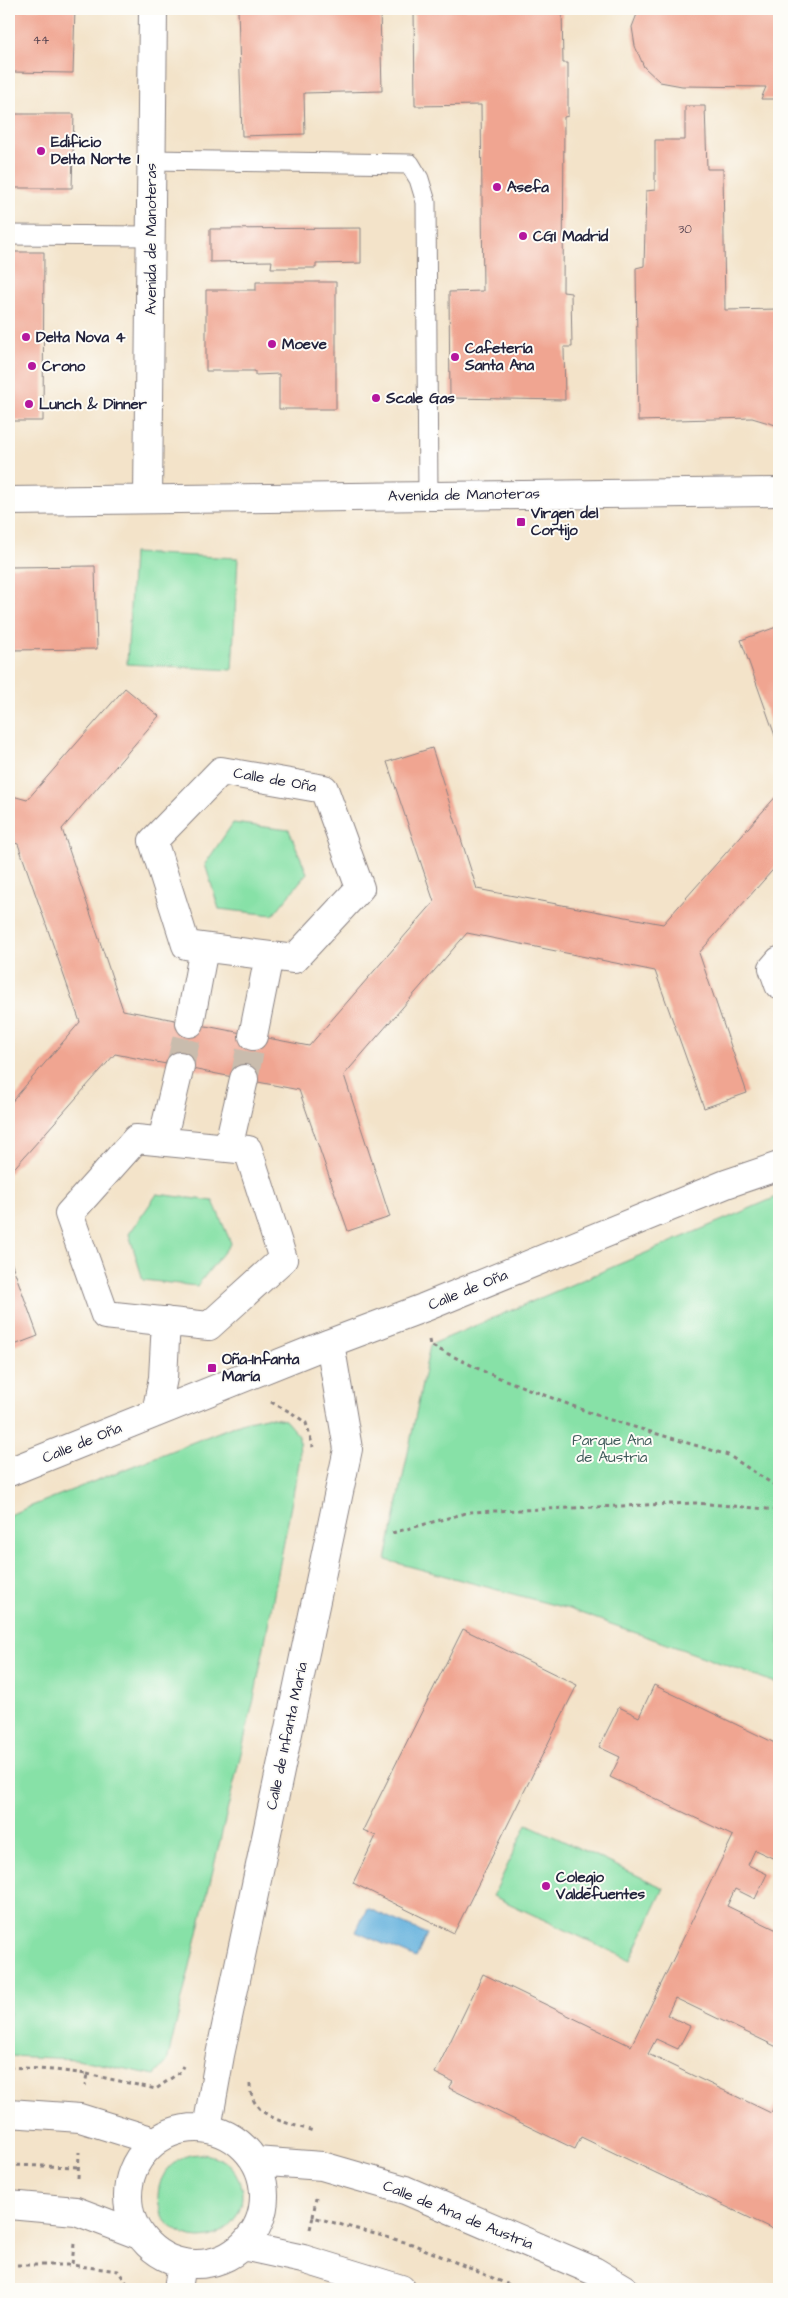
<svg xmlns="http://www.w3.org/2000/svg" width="788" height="2298" font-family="'Architects Daughter',sans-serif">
<rect width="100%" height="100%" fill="#fdfcf7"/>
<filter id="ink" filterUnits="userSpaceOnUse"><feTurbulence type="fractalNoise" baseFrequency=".02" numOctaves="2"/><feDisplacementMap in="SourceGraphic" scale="10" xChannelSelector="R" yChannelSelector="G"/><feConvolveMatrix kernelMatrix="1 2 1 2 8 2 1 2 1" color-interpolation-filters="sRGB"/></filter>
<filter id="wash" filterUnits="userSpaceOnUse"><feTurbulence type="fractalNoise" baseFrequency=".0096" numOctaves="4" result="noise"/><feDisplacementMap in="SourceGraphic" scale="20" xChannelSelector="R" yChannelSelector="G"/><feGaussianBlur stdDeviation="1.12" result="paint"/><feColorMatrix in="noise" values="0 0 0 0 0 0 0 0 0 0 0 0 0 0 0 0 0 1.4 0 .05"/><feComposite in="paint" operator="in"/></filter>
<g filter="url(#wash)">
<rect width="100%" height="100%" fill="#f3e3c9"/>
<!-- green -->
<path fill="#87e1a7" stroke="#548271" d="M133 553 238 558 232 670 127 664Z
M233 823 289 830 307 873 273 915 219 909 205 864Z
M157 1194 213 1201 231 1243 197 1286 143 1280 129 1234Z
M779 1196V1684L569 1609 386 1560 430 1345Z
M266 1417 285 1420 299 1436 300 1458 254 1699 167 2062 155 2075 77 2059 9 2056V1515L244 1422Z
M527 1824 664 1888 630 1960 493 1896Z
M158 2196a42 42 0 1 1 84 0a42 42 0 1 1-84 0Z"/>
<!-- water -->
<path fill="#64b1dd" stroke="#436a8c" d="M367 1908 427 1934 416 1958 356 1932Z"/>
<g id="blocks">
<!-- building -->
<path fill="#f0a591" d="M9 9H75L73 73 9 72Z
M238 9H380L382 91 304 93 305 134 242 136Z
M414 9H562L563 63H568V116L564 117 563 292 571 293 572 347H564L565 400 450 398 449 292 483 291 481 105 415 106Z
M639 9H779V99H761L766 87 682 86 660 82 644 67 635 46 632 27Z
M685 106H705L707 169H723L725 310 779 309V426L752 418 638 421 636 268 644 266 646 191 655 190V140H685Z
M9 114H74L72 188H9Z
M361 228V263L316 264V268H271L272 261 210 262V229Z
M9 252H44L43 421H9Z
M256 282H336V409H279V374L255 375V371H206V290H256Z
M95 566 97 649 9 650V567Z
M779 626V747L741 640Z
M125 688 159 716 62 829 123 1010 309 1046 434 902 387 762 432 748 477 889 663 924 779 793V863L699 953 747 1093 704 1108 655 971 467 933 344 1075 390 1217 348 1231 299 1090 115 1054 9 1174V1105L80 1022 18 844 9 841V795L27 800Z
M9 1256 38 1336 9 1347Z
M463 1629 577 1685 454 1933 353 1883 376 1836 363 1830Z
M654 1685 779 1745V1861L755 1850 748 1865 767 1874 755 1899 735 1889 727 1906 779 1931V2048L675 1998 667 2015 690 2026 678 2049 656 2039 648 2054 771 2113 779 2096V2232L581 2137 575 2149 449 2088 453 2082 435 2073 483 1974 631 2046 733 1836 610 1777 620 1757 599 1747 619 1707 639 1717Z"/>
</g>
</g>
<g filter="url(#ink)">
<use href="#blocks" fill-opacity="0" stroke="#8a8282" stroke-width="1"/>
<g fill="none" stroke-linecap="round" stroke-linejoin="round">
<!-- street-tunnel -->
<path stroke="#c9bcad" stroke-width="28" stroke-dasharray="28 14" stroke-linecap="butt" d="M180 1066 190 1023
M244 1079 253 1036"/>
<!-- lane casing -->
<g stroke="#8a8282" stroke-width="21">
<path id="lane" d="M152 160 410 164 419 179 426 202 428 495
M9 235 150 236"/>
</g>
<!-- street casing -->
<g stroke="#8a8282" stroke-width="30">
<path id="street" d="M148 499 153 9
M9 501 779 492
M221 771 324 789 360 888 294 959 186 945 153 841Z
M779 961 773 968 779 985
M190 1023 204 948
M253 1036 269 956
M136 1139 248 1150 283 1259 209 1326 105 1315 69 1214Z
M162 1141 180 1066
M228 1148 244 1079
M156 1413 163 1378 166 1321
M9 1472 330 1343 423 1308 726 1184 779 1166
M9 2113 80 2118 154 2141
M128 2196a68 68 0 1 1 136 0a68 68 0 1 1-136 0Z
M207 2128 220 2055 348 1449 330 1343
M255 2161 322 2166 405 2190 594 2271 624 2289
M9 2205 76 2211 139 2235
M243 2246 303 2259 401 2289
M178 2289 182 2263"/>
</g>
<!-- path -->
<path stroke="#8a8282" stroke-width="3" stroke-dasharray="4 4" stroke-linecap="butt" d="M429 1340 430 1345 487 1373 604 1418 728 1455 779 1488
M271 1402 292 1413 306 1423 313 1447
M392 1533 470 1512 696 1503 779 1510
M9 2067 54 2070 87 2074 85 2086
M87 2074 156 2089 180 2072 183 2066
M250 2084C250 2118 286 2122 313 2131
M9 2165 78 2167
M78 2178 79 2152
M313 2217 316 2198
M310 2229 313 2217 412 2244 519 2289
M74 2244 72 2265 118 2271 131 2289
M9 2265H72"/>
<!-- lane -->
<use href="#lane" stroke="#fff" stroke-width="19"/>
<!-- street -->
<use href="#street" stroke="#fff" stroke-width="28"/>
</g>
</g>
<!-- markers -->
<g fill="#b5179e" stroke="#fdfcf7" stroke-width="2">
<circle cx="41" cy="151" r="5"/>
<circle cx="497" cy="187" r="5"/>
<circle cx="523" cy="236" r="5"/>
<circle cx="26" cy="337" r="5"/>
<circle cx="272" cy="344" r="5"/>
<circle cx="455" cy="357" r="5"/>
<circle cx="32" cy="366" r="5"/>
<circle cx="376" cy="398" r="5"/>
<circle cx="29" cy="404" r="5"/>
<rect x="516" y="517" width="10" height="10" rx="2.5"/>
<rect x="207" y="1363" width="10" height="10" rx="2.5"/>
<circle cx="546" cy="1886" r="5"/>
</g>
<g text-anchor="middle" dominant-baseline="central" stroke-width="4" stroke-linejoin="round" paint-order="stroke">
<!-- number labels -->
<g font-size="12" fill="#564350">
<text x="41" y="40">44</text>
<text x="685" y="229">30</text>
</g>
<!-- poi labels -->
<g font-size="15" font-weight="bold" fill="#22223b" stroke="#fdfcf7" text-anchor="start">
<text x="51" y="142">Edificio<tspan x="51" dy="17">Delta Norte 1</tspan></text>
<text x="507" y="187">Asefa</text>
<text x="533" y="236">CGI Madrid</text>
<text x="36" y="337">Delta Nova 4</text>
<text x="282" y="344">Moeve</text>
<text x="465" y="348">Cafetería<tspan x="465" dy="17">Santa Ana</tspan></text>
<text x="42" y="366">Crono</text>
<text x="386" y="398">Scale Gas</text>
<text x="39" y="404">Lunch &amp; Dinner</text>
<text x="531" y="513">Virgen del<tspan x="531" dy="17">Cortijo</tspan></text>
<text x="222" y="1359">Oña-Infanta<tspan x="222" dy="17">María</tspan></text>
<text x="556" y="1877">Colegio<tspan x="556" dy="17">Valdefuentes</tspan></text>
</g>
<!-- street labels -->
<g font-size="15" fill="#22223b" stroke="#fdfcf7">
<text transform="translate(151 239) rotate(-90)">Avenida de Manoteras</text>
<text transform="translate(464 495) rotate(-1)">Avenida de Manoteras</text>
<text transform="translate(275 780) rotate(10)">Calle de Oña</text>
<text transform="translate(468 1290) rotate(-22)">Calle de Oña</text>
<text transform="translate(82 1443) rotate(-22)">Calle de Oña</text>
<text transform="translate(287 1736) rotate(-78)">Calle de Infanta María</text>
<text transform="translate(458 2215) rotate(22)">Calle de Ana de Austria</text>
</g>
<!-- park labels -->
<g font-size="15" fill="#405b5b" stroke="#fdfcf7">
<text x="612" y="1440">Parque Ana<tspan x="612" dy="17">de Austria</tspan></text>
</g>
</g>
<!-- margin -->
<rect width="788" height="2298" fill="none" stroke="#fdfcf7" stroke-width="30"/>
</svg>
